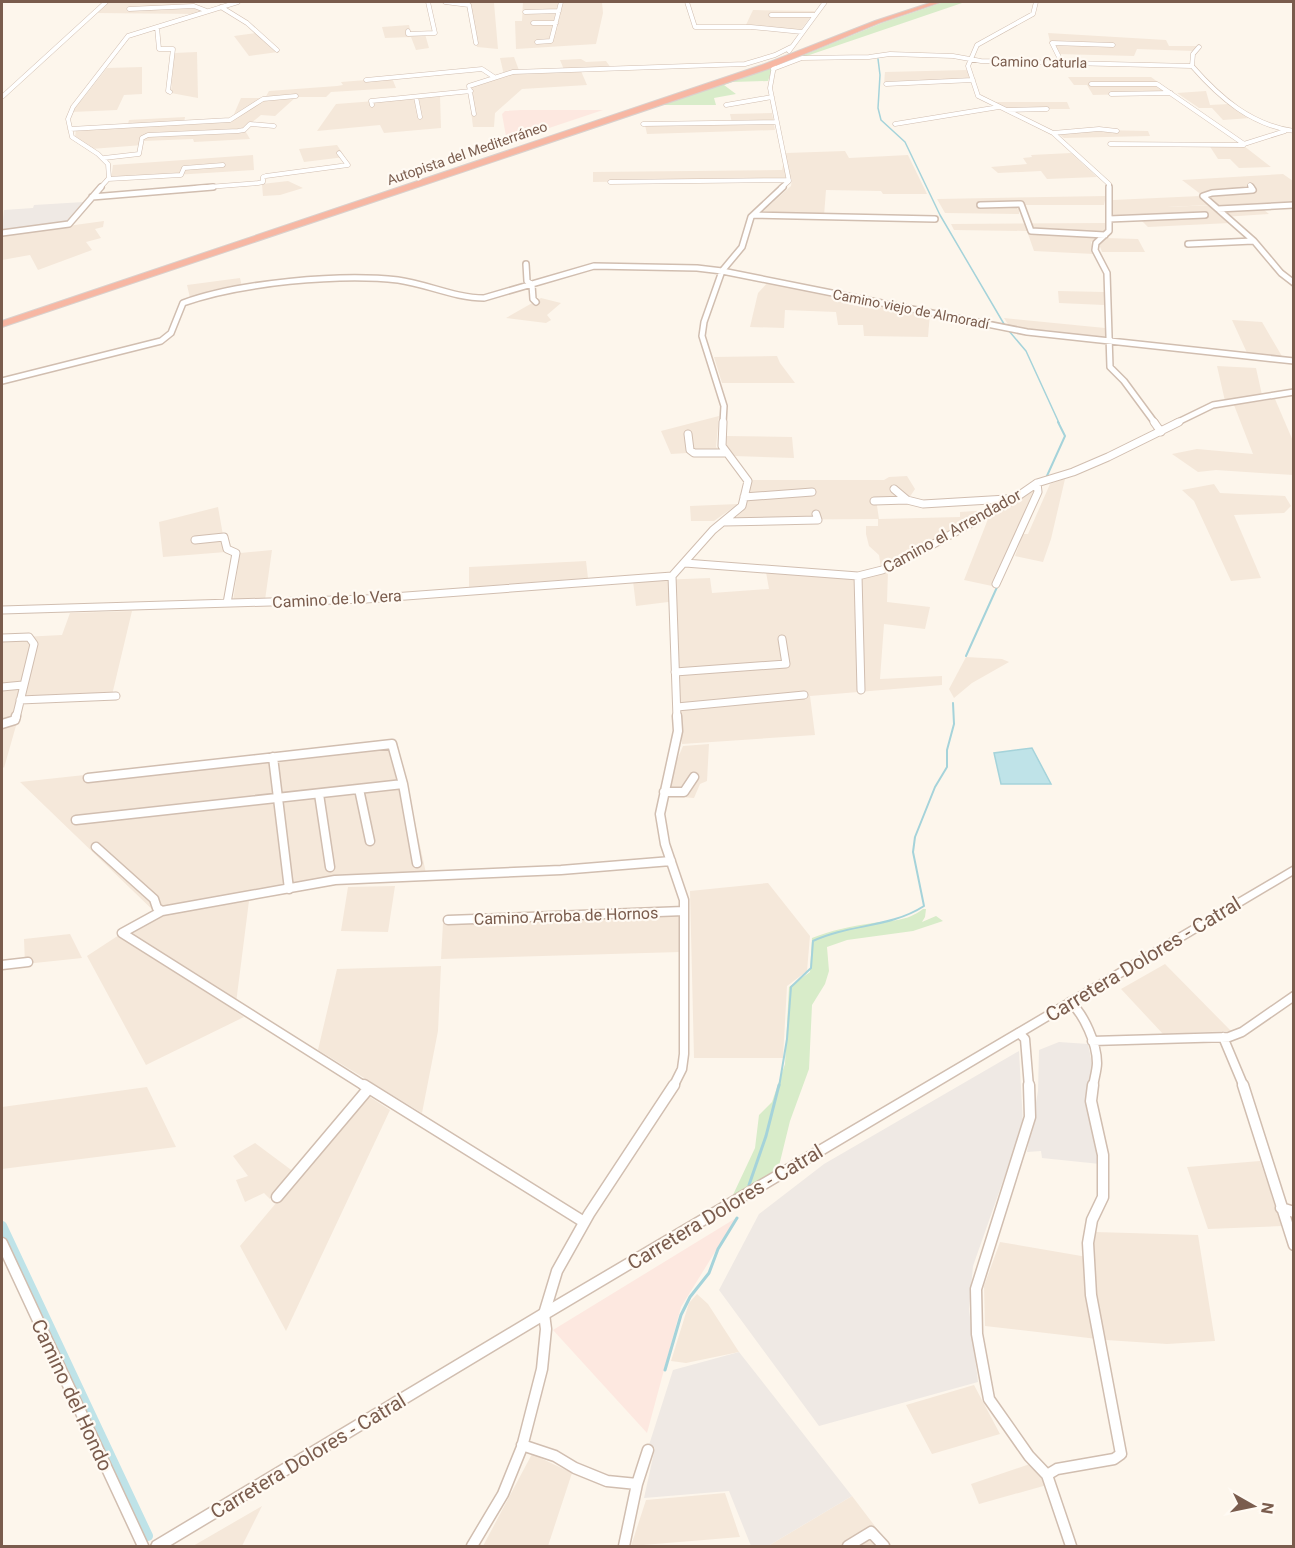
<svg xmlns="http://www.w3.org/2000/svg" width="1295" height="1548" font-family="Roboto,sans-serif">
<rect width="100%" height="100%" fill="#fdf6ec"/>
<!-- residential -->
<path fill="#f5e8da" d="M108 2H194L196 6 206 11 196 14 96 13Z
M445 2 494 3 498 49 477 47 470 4 446 5Z
M523 2H602L603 13 596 44 516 49 515 21H522Z
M753 10 815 11 800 31 745 27Z
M409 25 411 35 425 34 429 48 416 50 411 37 385 38 382 27Z
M256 33 278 52 249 56 234 36Z
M1048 33 1166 40 1169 46H1197L1193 51 1137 49 1134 56 1057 54 1050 42Z
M197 52 198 98 171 93 174 53Z
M514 57 520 73 565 72 560 60 581 59 586 62 606 61 611 68 581 71 587 85 522 89 495 113 494 127H473L469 94 472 85 504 75 500 58Z
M142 67V94L124 95 117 110 72 112 107 68Z
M967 70 972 81 884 84 885 72Z
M1068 77H1151L1173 93 1093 95 1087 85H1074Z
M392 78 396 88 331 92 326 97H296L275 116 261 115 244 129 250 139 194 142 193 139 143 141V145L91 149 75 137 76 130 127 127 129 120 185 117 184 123 231 121 241 98H265L269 91 337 86 343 85 341 82Z
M1206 91 1210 105 1229 104 1251 118 1223 120 1212 108H1199L1177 93Z
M440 96 441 128 384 133 380 125 317 131 336 104Z
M992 102H1067L1070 109H1008Z
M772 113 775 130 647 134 645 125 732 123 730 114Z
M1099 130 1148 131 1150 136 1064 138 1058 134Z
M337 145 345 157 304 162 299 149Z
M1209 145 1244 146 1271 167 1239 168 1230 159H1218Z
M845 151 849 158 908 155 927 194H883L881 191 826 190 824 216 759 215 791 186 792 179 593 182V172L782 170 786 153Z
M1071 153 1097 177 1047 179 1041 171 998 173 991 167 1027 164 1023 158 1032 157 1031 155Z
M253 155 254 170 111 179 113 165Z
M1283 174 1293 181V207L1263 209 1269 214 1223 217 1230 223 1148 227 1138 217 1113 218V200L1200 196 1209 205 1167 207 1215 205 1182 180Z
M288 181 303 188 280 195 263 196 262 184Z
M1106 196 1104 205H1019V214L945 213 937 199Z
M104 221 103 227 95 229 101 238 86 242 92 250 38 270 30 255 2 260V235Z
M1106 223V230L1091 242 1094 254 1034 251 1027 231 954 230 951 224Z
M1106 238 1138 239 1145 252H1102L1099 244Z
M240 278 242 287 190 298 187 285Z
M769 281 930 313 928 337 864 336 863 325H838L836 312 785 310 784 328 750 327 758 293Z
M1058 291 1104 292V305L1059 303Z
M541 298 561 303 547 315 551 320 546 323 506 318Z
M1004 318 1105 328V340L1025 330 1009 326Z
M1232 320 1262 322 1283 358 1248 355Z
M777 356 780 363 795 383H722L714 357Z
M1217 366 1256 368 1262 395 1225 401Z
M1275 399 1293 441V475L1216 470 1198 472 1172 454 1197 449 1253 454 1234 405Z
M719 416 716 447 720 451 671 454 661 431Z
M726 436 792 437 794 458 734 456 724 448Z
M907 476 915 489 909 498 876 499 879 519 960 517V512L990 510 881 568 879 555 869 546 866 534V526H878V519L733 520 743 511 749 497 751 480H884L889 477Z
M1065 479 1051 539 1043 562 1015 556 1023 534H1028L1050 484Z
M1214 484 1220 493 1285 496 1291 506 1284 513 1234 515 1261 578 1231 581 1194 501 1182 490Z
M1032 490 1035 492 992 586 964 580 988 519Z
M738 504 714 521H691L690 506Z
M218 507 226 552 163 557 159 522Z
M272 550 265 600 233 601 240 553Z
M586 561 588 578 469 587V567Z
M888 571 887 602 930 607 925 629 884 624 880 679 942 676V685L810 696 815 735 682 744 676 601 636 606 633 581 710 578 712 593 769 589 766 572 866 577Z
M132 611 112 695 23 701 4 768 2 766V638L62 635 70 613Z
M966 657 1002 659 1009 662 972 683 954 698 949 689Z
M397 741 426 873 250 893 235 1011 244 1017 146 1065 87 956 116 937 159 916 20 782Z
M709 744 707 781 700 784 694 798 669 796 671 774 683 746Z
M768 883 810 936 807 971 787 986 783 1058H694L690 891Z
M395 886 388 932 341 931 348 887Z
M680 913V952L441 959 443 923Z
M70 934 82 958 25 964 24 939Z
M1165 964 1231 1031 1163 1034 1121 989Z
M441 966 438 1031 422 1113 318 1050 337 969Z
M147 1087 176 1147 2 1169V1107Z
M367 1095 390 1110 286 1331 240 1246Z
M255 1143 294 1172 270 1199 264 1193 245 1202 236 1180 248 1176 233 1156Z
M1260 1161 1282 1226 1208 1229 1187 1167Z
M1095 1232 1198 1235 1215 1341 1167 1344 1106 1340 985 1326 984 1286 1000 1242 1093 1258Z
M697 1294 708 1304 739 1352 686 1363 671 1361 689 1303Z
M974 1385 1000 1434 932 1454 906 1405Z
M532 1454 572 1473 548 1546H483Z
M1030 1464 1047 1485 979 1504 971 1484Z
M725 1493 740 1537 631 1546 646 1500Z
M852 1496 890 1546H768Z
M262 1506 242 1546H193Z"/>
<!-- commercial -->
<path fill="#fde8e0" d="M521 110H603L507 142 502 114 505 111Z
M736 1218 681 1307 647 1433 553 1330Z"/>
<!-- industrial -->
<path fill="#efe9e4" d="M84 202 67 223 2 231 4 210 33 208 34 205Z
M1059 1042 1088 1044 1093 1068 1088 1106 1100 1164 1042 1158 1041 1151 1027 1152 1038 1091 1039 1050Z
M1019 1051 1023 1124 973 1266 969 1309 978 1382 819 1426 719 1290 759 1214 824 1164Z
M739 1352 852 1496 768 1546H751L729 1491 644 1498 655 1448 649 1445 673 1370Z"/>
<!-- green -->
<path fill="#d8ecc9" d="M944 2H965L777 66 882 23Z
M773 67 768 81 732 82 724 85 736 94 714 98 716 105H659Z
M923 909H926L925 917 922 922 936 916 943 921 913 931 847 940 827 947 829 971 825 984 812 1005 809 1069 790 1121 778 1170 732 1197 755 1148 759 1115 772 1102 785 1064 789 987 810 972 812 938C832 930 852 926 873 923 892 920 906 922 923 909Z"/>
<!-- water -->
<path fill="#bfe3e8" stroke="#a5d3da" stroke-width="1.5" d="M1032 748 1051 784H1001L994 753Z"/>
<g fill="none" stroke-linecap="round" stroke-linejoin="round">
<!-- stream-far2 -->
<path stroke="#a5d3da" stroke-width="1.5" d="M878 59 880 75 878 108 881 120 905 142 940 215 1004 324
M1009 331 1026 351 1059 423"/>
<!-- stream-far1 -->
<path stroke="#a5d3da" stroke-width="2" d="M1046 478 1065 436 1058 422
M966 656 998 585
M779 1087 787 1039 791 987 811 968 813 941C849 924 890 928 924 906L913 852 915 837 935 787 947 767V750L954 724 953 703"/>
<!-- stream -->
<path stroke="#a5d3da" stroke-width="3" d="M749 1185 766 1136 779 1085
M665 1370 681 1315 690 1297 709 1273 718 1249 737 1218"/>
<!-- canal -->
<path stroke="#bfe3e8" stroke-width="10" d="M2 1226 148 1536"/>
<!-- minor-far4 casing -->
<g stroke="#d1beb0" stroke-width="5">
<path id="minor-far4" d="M445 2 469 5 476 43
M687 2 695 27H751L802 32
M1036 2 1033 14 977 45 968 66 978 96 1053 133 1109 184V188
M221 7 247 23 277 50
M129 9 194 6 207 11
M525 12 559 11
M771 15H814
M533 23H556
M157 27 159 49H173L168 91 170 92
M408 31V34L435 33 428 2
M537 42 551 41 561 2
M789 51 825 2
M1062 63 1052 43 1113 45
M774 66 770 88 789 181 781 188
M1192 66 1193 54 1199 47
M773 69 802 58 869 57 890 54 953 56 981 61 1192 66C1220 98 1251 125 1294 131
M366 80 482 69 494 77
M886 84 973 80
M1091 84H1157L1244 144 1285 131
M1111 94 1171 93
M2 97 106 2
M416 97 420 117
M372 105 371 101 471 91
M726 105 772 97
M1006 110 1047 109
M474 114 469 86 513 72 745 64 775 55 791 47
M643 124 777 122
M895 124 999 107
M70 129 230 120 263 99 296 96
M1053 133 1099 129 1117 131
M1110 144 1244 145
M104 158 139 154 142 138 148 135 238 131 244 130 250 124 274 126
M108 179 181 175 184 168 223 165
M610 182 789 180
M1250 185 1252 188
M100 188 109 178 108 164 98 154 72 137 68 119 73 107 128 36 238 2
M195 188 258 183 263 182V177L266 176 348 165 339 153"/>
</g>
<!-- minor-far3 casing -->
<g stroke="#d1beb0" stroke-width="8">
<path id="minor-far3" d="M1109 187V231L1096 243 1095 250 1107 273 1110 367 1124 381 1155 423
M1251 187 1253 190 1212 193 1203 196 1254 241 1281 273 1294 283
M92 197 213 187
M980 205 1021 204 1031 231 1105 235
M1218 209 1294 205
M754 215 935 219
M1109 219 1205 215
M2 233 69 224 101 187
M1188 244 1253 241
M526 264 527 281 532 285 533 299 536 302
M2 381 161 341 171 333 183 303C238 283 340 273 398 280 427 284 455 298 484 298L594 266 697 268 722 271 1027 332 1294 361
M723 423 724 406 702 336 704 322 722 271 742 247 751 217 783 187
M1176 423 1213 405 1294 392"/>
</g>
<!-- minor-far2 casing -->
<g stroke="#d1beb0" stroke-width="9">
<path id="minor-far2" d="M1154 422 1161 432
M688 434 690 450 694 453H725
M894 489 907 500
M744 497 812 492
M874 501 907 500 923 504 1007 499 1011 501
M723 522 818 520 816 514
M195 540 224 537 227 549 236 553 227 603
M685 563 858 576 882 570 910 557 1008 503 1037 483 1073 472 1108 457 1179 422
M858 576 861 690
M996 584 1038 492 1037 483
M2 610 366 599 672 576
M2 638 29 637 34 644 16 718
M675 672 786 664 782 639
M2 687 23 685
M20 700 116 696
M677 707 804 695
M677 718 672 576 713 530 742 506 748 481 722 446 723 422"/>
</g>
<!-- minor-far1 casing -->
<g stroke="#d1beb0" stroke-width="11">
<path id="minor-far1" d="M2 724 15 720 16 716
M273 757 289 889
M88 778 392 744 403 784 417 863
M359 789 370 841
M664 792H684L694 777
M319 794 330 867
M76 820 403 784
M96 847 154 899 157 908 162 911 335 880 561 870 671 861
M162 911 122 933 366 1087
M448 920 684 911
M2 965 28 962
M1070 1002C1084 1014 1097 1044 1097 1063 1097 1070 1094 1079 1093 1087
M1019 1033 1025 1039 1029 1087
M1223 1037 1244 1087
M1092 1041 1229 1037 1242 1032 1294 996
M673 1087 682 1069 684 1054V900L665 844 660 814 678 731 677 716"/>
</g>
<!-- minor casing -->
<g stroke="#d1beb0" stroke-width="13">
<path id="minor" d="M364 1085 584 1222
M1029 1085 1030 1117 976 1289 977 1334 989 1399 1029 1456 1047 1475 1071 1546
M1243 1085 1294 1245
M277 1197 369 1088
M1281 1208 1294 1212
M2 1243 143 1546
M522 1445 555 1456 575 1468 607 1481 637 1484
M1047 1475 1057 1469 1114 1459 1121 1454 1091 1295 1088 1243 1092 1220 1103 1197V1155L1091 1101 1093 1085
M472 1546 503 1494 522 1447 542 1369 546 1329 544 1314 557 1271 589 1214 674 1085
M624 1546 637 1484 648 1450
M848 1546 871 1532 884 1546"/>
</g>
<!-- tertiary casing -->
<g stroke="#d1beb0" stroke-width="3">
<path id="tertiary" d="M1294 866V874L548 1318 169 1546H151L153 1542 540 1310Z"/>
</g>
<!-- motorway casing -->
<g stroke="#dad1cd" stroke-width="2">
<path id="motorway" d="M933 2H941L879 23 768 69 2 327V321L762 65 875 21Z"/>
</g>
<!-- minor-far4 -->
<use href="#minor-far4" stroke="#fff" stroke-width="4"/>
<!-- minor-far3 -->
<use href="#minor-far3" stroke="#fff" stroke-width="5"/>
<!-- minor-far2 -->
<use href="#minor-far2" stroke="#fff" stroke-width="7"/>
<!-- minor-far1 -->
<use href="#minor-far1" stroke="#fff" stroke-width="8"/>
<!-- minor -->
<use href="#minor" stroke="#fff" stroke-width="10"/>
<!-- tertiary -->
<use href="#tertiary" fill="#fff" fill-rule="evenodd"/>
<!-- motorway -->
<use href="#motorway" fill="#f7b7a3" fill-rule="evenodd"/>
</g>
<g text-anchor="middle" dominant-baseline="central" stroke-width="4.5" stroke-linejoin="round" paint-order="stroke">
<!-- far-street labels -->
<g font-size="14" fill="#7a5c4d" stroke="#fffaf3">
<text transform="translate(1039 62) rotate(1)">Camino Caturla</text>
<text transform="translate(467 153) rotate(-19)">Autopista del Mediterráneo</text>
<text transform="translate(911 309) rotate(11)">Camino viejo de Almoradí</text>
</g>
<!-- street labels -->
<g font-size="16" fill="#7a5c4d" stroke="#fffaf3">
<text transform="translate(952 531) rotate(-29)">Camino el Arrendador</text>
<text transform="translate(337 599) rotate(-3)">Camino de lo Vera</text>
<text transform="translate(566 916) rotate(-2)">Camino Arroba de Hornos</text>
</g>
<!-- near-street labels -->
<g font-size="20" fill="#7a5c4d" stroke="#fffaf3">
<text transform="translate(1143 959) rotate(-31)">Carretera Dolores - Catral</text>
<text transform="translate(725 1207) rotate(-31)">Carretera Dolores - Catral</text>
<text transform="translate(72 1395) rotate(65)">Camino del Hondo</text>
<text transform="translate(308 1456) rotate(-31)">Carretera Dolores - Catral</text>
</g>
</g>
<!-- border -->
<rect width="1295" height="1548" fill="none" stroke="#7a5c4d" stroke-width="6"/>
<!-- north arrow -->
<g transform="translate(1253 1506) rotate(99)" stroke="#fffaf3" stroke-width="4.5" paint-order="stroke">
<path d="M0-4.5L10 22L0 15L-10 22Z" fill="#7a5c4d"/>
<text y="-9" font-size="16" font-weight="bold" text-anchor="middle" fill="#7a5c4d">N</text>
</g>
</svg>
